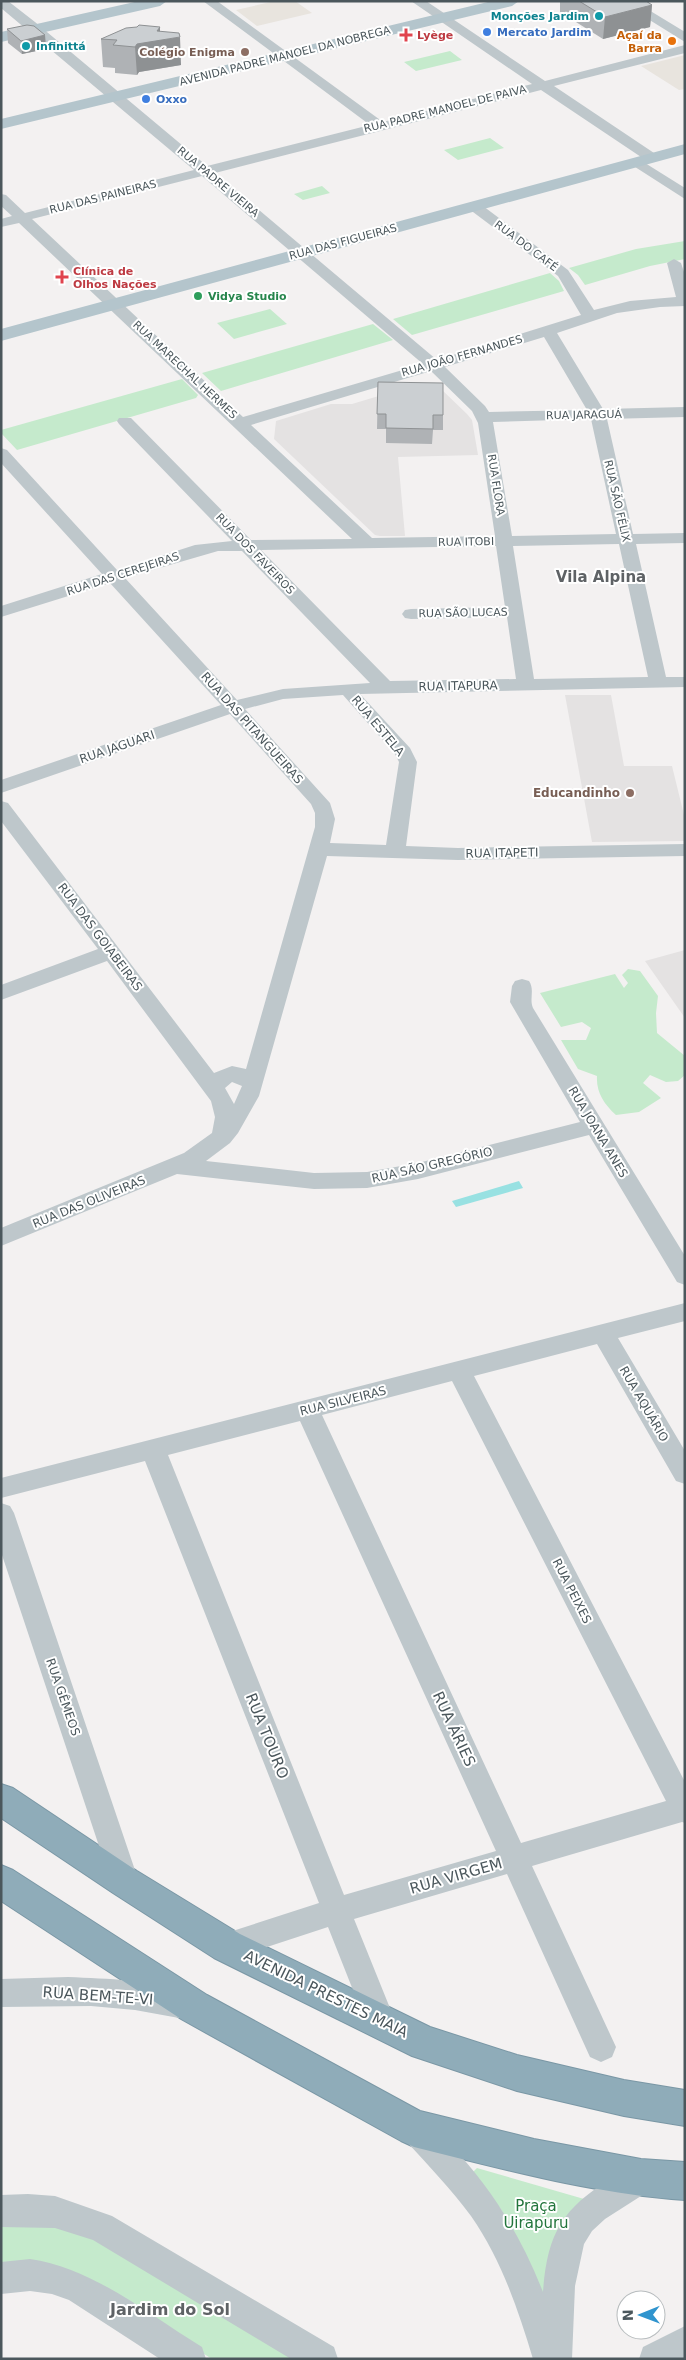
<svg xmlns="http://www.w3.org/2000/svg" width="686" height="2360" font-family="'DejaVu Sans',sans-serif">
<rect width="100%" height="100%" fill="#f3f1f1"/>
<!-- commercial -->
<path fill="#e8e4de" d="M275 1H295L312 13 257 26 236 10Z
M685 55V89L679 90 641 66Z"/>
<!-- education -->
<path fill="#e4e2e2" d="M422 383 441 389 467 414 472 420 478 455 398 457 405 536H380L375 535 274 439 276 421 331 404H352Z
M565 695H611L624 766H672L685 819V841L592 842Z
M685 950V1018L645 961Z"/>
<!-- green -->
<path fill="#c5eacc" d="M450 51 462 60 416 71 404 62Z
M490 138 504 148 458 160 444 150Z
M322 186 330 193 303 200 294 194Z
M685 241V259L650 266 585 285 578 275 569 268 636 249Z
M550 273 559 281 564 291 412 335 393 319Z
M270 309 287 324 234 339 217 323Z
M373 324 393 340 221 391 202 373Z
M182 379 198 395 196 398 17 450 1 433V430Z
M628 969 640 971 658 996 656 1013 657 1033 685 1056V1075L678 1081 666 1082 650 1075 643 1083 661 1098 639 1112 616 1115C604 1104 596 1092 597 1076L578 1069 561 1040H586L591 1028 582 1022 561 1027 540 993 615 974 624 988 628 983 622 975Z
M477 2168 584 2199 545 2299 502 2211 473 2172Z
M1 2222 50 2223 97 2237 298 2359H212L83 2277 1 2266Z"/>
<!-- water -->
<path fill="#98e1e2" d="M519 1181 523 1188 456 1207 452 1201Z"/>
<g fill="none" stroke-linecap="round" stroke-linejoin="round">
<!-- highway casing -->
<g stroke="#7a97a5" stroke-width="2">
<path id="highway" d="M1 1784 13 1788 137 1871 240 1934 430 2027 517 2055 624 2080 685 2090V2126L624 2116 517 2091 412 2056 214 1958 113 1893 1 1818Z
M1 1865 13 1870 207 1995 420 2111 534 2139 641 2159 685 2162V2200C593 2194 503 2169 414 2147L401 2141 181 2019 1 1901Z"/>
</g>
<!-- minor -->
<path fill="#bec7cb" fill-rule="evenodd" d="M1 1H8L35 22 207 166 370 125 203 1H217L383 122 532 84 411 1H426L545 81 685 45V53L554 86 657 155 659 158 657 161H647L541 90 215 173 437 360 581 315 558 276 469 209 467 206 469 203H479L568 270 594 310 630 301 676 297 667 263 674 259 681 263 685 275V306L660 307 617 313 557 333 603 409 685 407V417L607 419 633 534 685 533V543L636 544 666 677H685V687L360 694 410 748 417 762 406 846 458 848 685 844V856L458 860 327 856 259 1096 238 1133 230 1143 206 1161 314 1173 367 1172 418 1163 580 1122 510 1002 512 986 515 981 522 979 529 981C535 990 529 999 533 1008L685 1256V1285L677 1282 589 1135 418 1179 367 1188 314 1189 177 1174 1 1246V1228L184 1153 212 1133 215 1117 211 1101 107 961 1 1000V985L98 949 1 821V801L8 803 214 1073 232 1066 246 1069 315 827V813L311 804 230 714 1 793V780L221 705 110 583 1 617V606L102 574 1 463V448L7 450 117 570 195 545 232 541 119 424 117 421 119 418H131L251 540 352 539 19 223 1 227V219L12 216 1 206V194L6 195 25 213 194 170 1 8ZM202 176 423 364 243 417 32 219ZM544 337 587 410 489 412 485 406 445 367ZM431 371 472 411 478 423 495 536 372 538 251 425ZM591 419 616 534 512 536 493 422ZM619 544 648 677 534 679 513 546ZM496 546 505 607 411 609 405 610 402 614 405 618 411 619 507 617 516 679 390 681 261 550ZM218 551H242L370 683 283 689 237 700 125 578ZM343 695 395 754 399 762 386 845 330 843 335 819 330 803 245 709 283 699ZM232 1082 242 1086 234 1104 225 1088Z
M619 1H634L685 32V42Z
M637 158 685 188V199L632 165 630 162Z
M685 1303V1321L618 1338 685 1451V1484L676 1481 597 1344 474 1376 685 1782V1823L682 1822 532 1866 616 2047 612 2057 601 2062 590 2057 507 1874 354 1919 396 2023 392 2033 381 2037 370 2033 328 1927 227 1960 217 1956 212 1946 217 1936 319 1903 145 1461 1 1498V1478ZM452 1381 666 1801 521 1843 322 1415ZM300 1421 496 1851 344 1895 168 1455Z
M1 1503 10 1506 14 1513 139 1882 135 1891 125 1895 115 1891 111 1882 1 1552Z
M68 1977C108 1979 152 1979 189 1994L194 2004 189 2014 179 2018 135 2010 91 2006 1 2007V1979Z
M417 2115C432 2121 441 2133 451 2145 492 2189 521 2236 543 2292 547 2235 562 2208 611 2179 621 2173 630 2167 641 2162L652 2167 657 2178 652 2189 605 2219 592 2231 584 2244 575 2286 572 2359H533C518 2309 501 2259 471 2216 451 2189 428 2165 406 2141L402 2130 406 2119Z
M28 2194 55 2196 112 2216 334 2347 338 2359H291L93 2240 55 2228 1 2227V2195Z
M30 2259C93 2268 148 2314 202 2347L206 2359H160L69 2300 52 2294 30 2291 1 2294V2262Z
M685 2326V2359H639L643 2347Z"/>
<!-- major -->
<path fill="#b4c5cc" fill-rule="evenodd" d="M139 1H167L160 6 1 42V32Z
M492 1H519L512 6 1 129V119Z
M685 144V154L1 341V329Z"/>
<!-- highway -->
<use href="#highway" fill="#8facb9" fill-rule="evenodd"/>
</g>
<!-- wall -->
<path fill="#afb2b5" d="M560 1H646L652 5 650 27 603 39 560 12Z
M160 27V32L181 65 139 72 137 75 115 73V68L103 67 101 39Z
M7 29 45 35 46 49 22 54 8 43Z
M378 382 443 415V430H433L432 444 386 443V429H377Z"/>
<!-- shaded-wall -->
<path fill="#8e9193" d="M652 5 650 27 603 39 605 17Z
M160 27V40L180 37 181 65 139 72 137 75 135 47 137 44 157 31Z
M45 35 46 49 22 54 21 41Z"/>
<!-- building -->
<path fill="#cbcfd2" stroke="#8e9193" d="M579 1H646L652 5 605 17Z
M27 25 34 26 45 35 21 41 7 29Z
M139 25 160 27 157 31 179 33 180 37 137 44 135 47 113 45 117 40 101 39 126 28 137 27Z
M378 382 443 383V415H433V429L386 428V414H377Z"/>
<!-- markers -->
<g fill="#0f9aa8" stroke="#fff" stroke-width="2">
<circle cx="599" cy="16" r="5"/>
<circle cx="26" cy="46" r="5"/>
</g>
<g fill="#3f7fe0" stroke="#fff" stroke-width="2">
<circle cx="487" cy="32" r="5"/>
<circle cx="146" cy="99" r="5"/>
</g>
<g fill="#e0444e" stroke="#fff" stroke-width="2">
<path d="M403.5 27.5h5v5h5v5h-5v5h-5v-5h-5v-5h5z"/>
<path d="M59.5 269.5h5v5h5v5h-5v5h-5v-5h-5v-5h5z"/>
</g>
<circle fill="#e8710a" stroke="#fff" stroke-width="2" cx="672" cy="41" r="5"/>
<g fill="#8d6e63" stroke="#fff" stroke-width="2">
<circle cx="245" cy="52" r="5"/>
<circle cx="630" cy="793" r="5"/>
</g>
<circle fill="#2e9e5b" stroke="#fff" stroke-width="2" cx="198" cy="296" r="5"/>
<g text-anchor="middle" dominant-baseline="central" stroke-width="4" stroke-linejoin="round" paint-order="stroke">
<!-- far-culture labels -->
<g font-size="11" font-weight="bold" fill="#0d838f" stroke="#fff" text-anchor="end">
<text x="589" y="16">Monções Jardim</text>
<text x="36" y="46" text-anchor="start">Infinittá</text>
</g>
<!-- far-shop labels -->
<g font-size="11" font-weight="bold" fill="#366cbe" stroke="#fff" text-anchor="start">
<text x="497" y="32">Mercato Jardim</text>
<text x="156" y="99">Oxxo</text>
</g>
<!-- far-health labels -->
<g font-size="11" font-weight="bold" fill="#be3a42" stroke="#fff" text-anchor="start">
<text x="417" y="35">Lyège</text>
<text x="73" y="271">Clínica de<tspan x="73" dy="13">Olhos Nações</tspan></text>
</g>
<!-- far-food labels -->
<g font-size="11" font-weight="bold" fill="#c56008" stroke="#fff" text-anchor="end">
<text x="662" y="35">Açaí da<tspan x="662" dy="13">Barra</tspan></text>
</g>
<!-- far-education labels -->
<g font-size="11" font-weight="bold" fill="#785e54" stroke="#fff" text-anchor="end">
<text x="235" y="52">Colégio Enigma</text>
</g>
<!-- far-street labels -->
<g font-size="11" fill="#4b575c" stroke="#fff">
<text transform="translate(285 56) rotate(-14)">AVENIDA PADRE MANOEL DA NOBREGA</text>
<text transform="translate(445 109) rotate(-14)">RUA PADRE MANOEL DE PAIVA</text>
<text transform="translate(218 182) rotate(40)">RUA PADRE VIEIRA</text>
<text transform="translate(103 197) rotate(-14)">RUA DAS PAINEIRAS</text>
<text transform="translate(343 242) rotate(-15)">RUA DAS FIGUEIRAS</text>
<text transform="translate(526 246) rotate(37)">RUA DO CAFÉ</text>
<text transform="translate(462 356) rotate(-16)">RUA JOÃO FERNANDES</text>
<text transform="translate(185 370) rotate(43)">RUA MARECHAL HERMES</text>
<text transform="translate(584 415) rotate(-1)">RUA JARAGUÁ</text>
<text transform="translate(496 485) rotate(81)">RUA FLORA</text>
<text transform="translate(617 501) rotate(77)">RUA SÃO FÉLIX</text>
<text transform="translate(466 542) rotate(-1)">RUA ITOBI</text>
<text transform="translate(255 554) rotate(46)">RUA DOS FAVEIROS</text>
<text transform="translate(123 574) rotate(-18)">RUA DAS CEREJEIRAS</text>
<text transform="translate(463 613) rotate(-1)">RUA SÃO LUCAS</text>
</g>
<!-- far-leisure labels -->
<g font-size="11" font-weight="bold" fill="#27864d" stroke="#fff" text-anchor="start">
<text x="208" y="296">Vidya Studio</text>
</g>
<!-- street labels -->
<g font-size="12" fill="#4b575c" stroke="#fff">
<text transform="translate(458 686) rotate(-1)">RUA ITAPURA</text>
<text transform="translate(378 726) rotate(50)">RUA ESTELA</text>
<text transform="translate(252 728) rotate(48)">RUA DAS PITANGUEIRAS</text>
<text transform="translate(117 747) rotate(-19)">RUA JAGUARI</text>
<text transform="translate(502 853) rotate(-1)">RUA ITAPETI</text>
<text transform="translate(100 937) rotate(53)">RUA DAS GOIABEIRAS</text>
<text transform="translate(598 1132) rotate(59)">RUA JOANA ANES</text>
<text transform="translate(432 1165) rotate(-13)">RUA SÃO GREGÓRIO</text>
<text transform="translate(89 1202) rotate(-22)">RUA DAS OLIVEIRAS</text>
<text transform="translate(343 1401) rotate(-14)">RUA SILVEIRAS</text>
<text transform="translate(644 1404) rotate(60)">RUA AQUÁRIO</text>
<text transform="translate(572 1591) rotate(63)">RUA PEIXES</text>
<text transform="translate(63 1697) rotate(71)">RUA GÊMEOS</text>
</g>
<!-- education labels -->
<g font-size="12" font-weight="bold" fill="#785e54" stroke="#fff" text-anchor="end">
<text x="620" y="793">Educandinho</text>
</g>
<!-- far-district labels -->
<g font-size="15" font-weight="bold" fill="#5e6265" stroke="#fff">
<text x="601" y="577">Vila Alpina</text>
</g>
<!-- near-street labels -->
<g font-size="15" fill="#4b575c" stroke="#fff">
<text transform="translate(454 1729) rotate(65)">RUA ÁRIES</text>
<text transform="translate(267 1736) rotate(68)">RUA TOURO</text>
<text transform="translate(456 1876) rotate(-16)">RUA VIRGEM</text>
<text transform="translate(326 1994) rotate(26)">AVENIDA PRESTES MAIA</text>
<text transform="translate(98 1996) rotate(4)">RUA BEM-TE-VI</text>
</g>
<!-- near-park labels -->
<g font-size="15" fill="#23753c" stroke="#fff">
<text x="536" y="2206">Praça<tspan x="536" dy="17">Uirapuru</tspan></text>
</g>
<!-- near-neighbourhood labels -->
<g font-size="16" font-weight="bold" fill="#5e6265" stroke="#fff">
<text x="170" y="2309">Jardim do Sol</text>
</g>
</g>
<!-- border -->
<rect width="686" height="2360" fill="none" stroke="#4b575c" stroke-width="5"/>
<!-- north arrow -->
<g transform="translate(641 2315) rotate(269)"><circle r="24" fill="#ffffff" stroke="#b7bcbe"/>
<path d="M0-4L9 19L0 12L-9 19Z" fill="#3094ce"/>
<text y="-8" font-size="14" font-weight="bold" text-anchor="middle" fill="#4b575c">N</text>
</g>
</svg>
